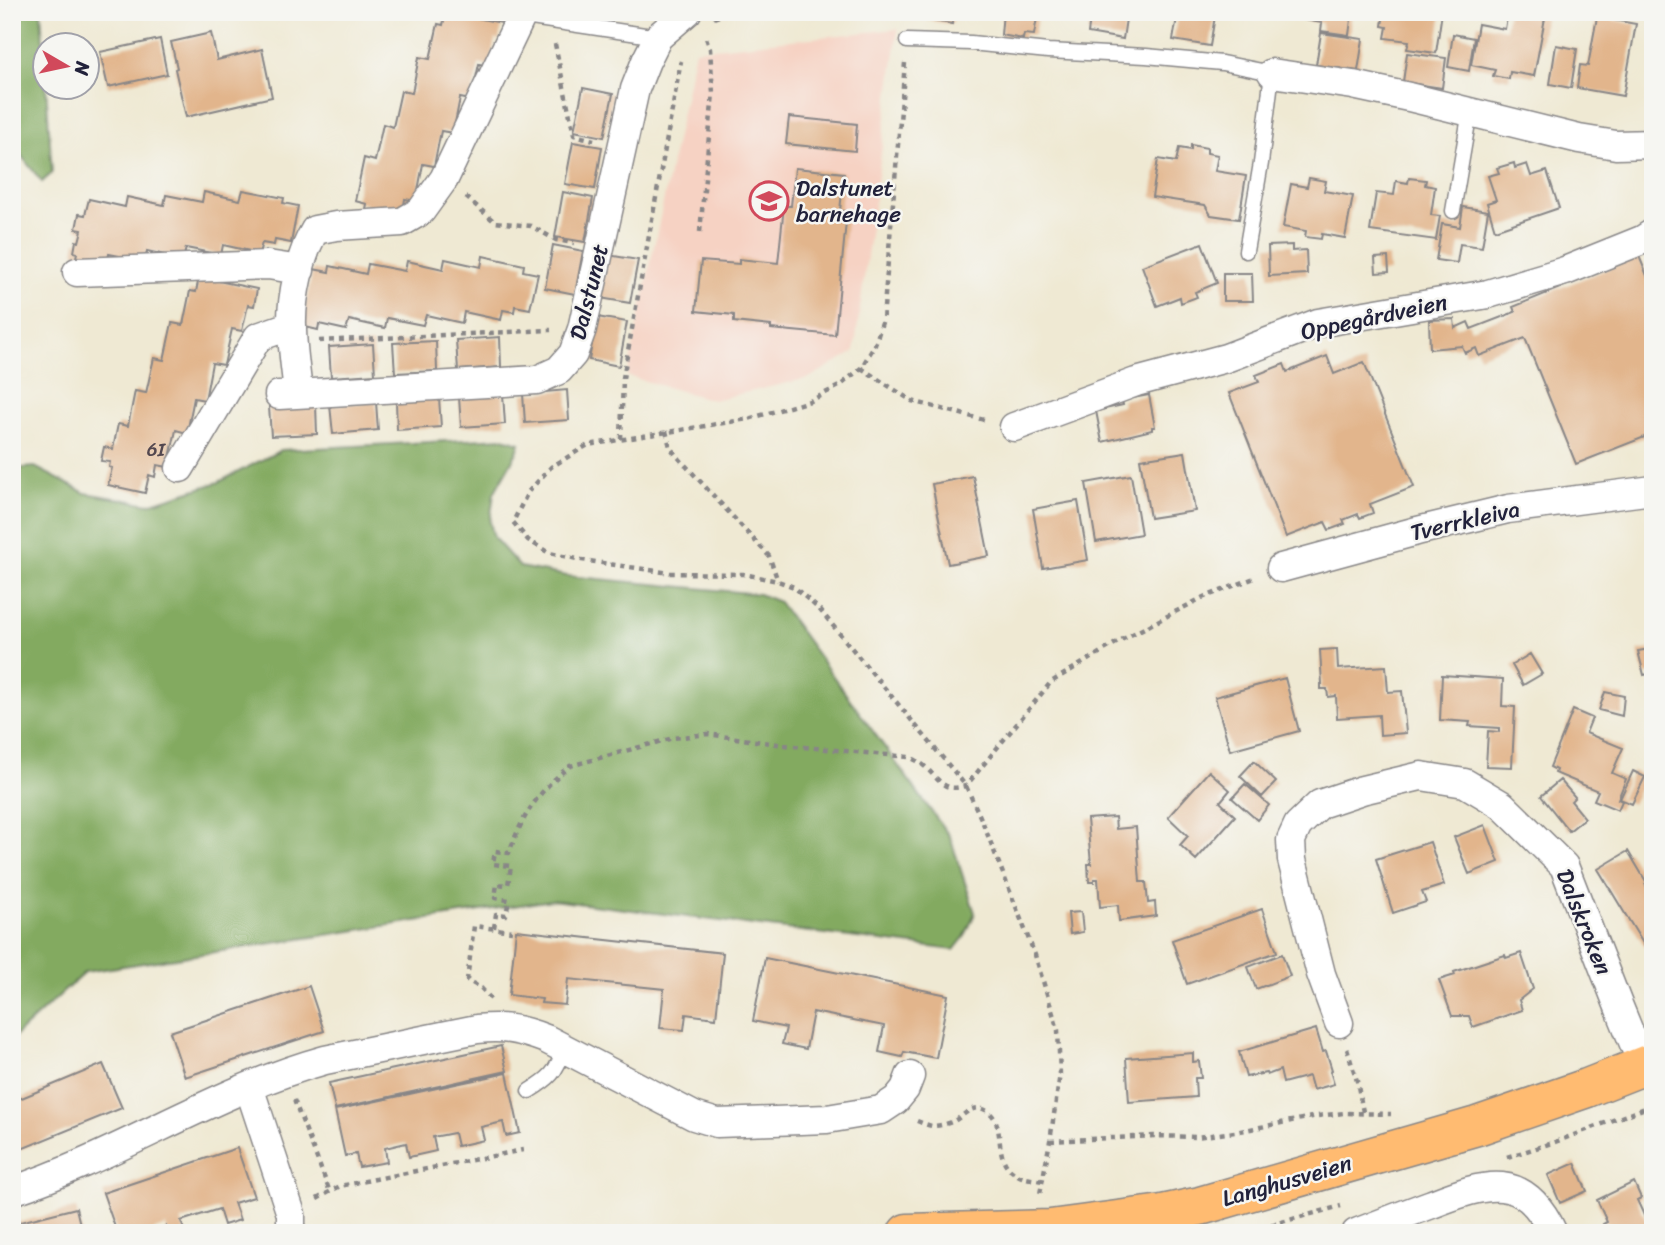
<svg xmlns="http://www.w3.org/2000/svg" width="1665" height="1245" font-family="Sriracha,sans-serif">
<rect width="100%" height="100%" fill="#f6f6f2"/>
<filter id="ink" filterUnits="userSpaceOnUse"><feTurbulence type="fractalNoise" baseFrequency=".0143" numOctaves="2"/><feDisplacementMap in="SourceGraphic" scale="14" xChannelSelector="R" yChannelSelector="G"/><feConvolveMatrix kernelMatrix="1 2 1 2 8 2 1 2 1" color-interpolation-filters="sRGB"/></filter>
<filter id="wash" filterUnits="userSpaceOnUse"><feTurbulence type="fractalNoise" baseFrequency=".00686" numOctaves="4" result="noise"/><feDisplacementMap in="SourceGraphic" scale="28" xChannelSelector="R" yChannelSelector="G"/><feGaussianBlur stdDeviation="1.57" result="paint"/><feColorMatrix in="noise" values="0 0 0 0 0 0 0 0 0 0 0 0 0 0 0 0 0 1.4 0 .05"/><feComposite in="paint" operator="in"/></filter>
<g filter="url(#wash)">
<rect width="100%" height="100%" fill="#efe9d3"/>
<!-- built -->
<path fill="#f6d2c3" d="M898 29 854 352 809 378 713 400 627 376 695 50Z"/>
<!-- forest -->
<path fill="#83aa60" stroke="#52664e" stroke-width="2" d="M12 12H41L52 173 42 182 12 144Z
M503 438 520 443 517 452 494 493 490 522 494 538 520 567 567 576 759 594 779 602 950 837 975 913 965 936 954 950 552 900 85 972 12 1039V469L35 467 85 493 149 504 219 482 281 450Z"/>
<g id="blocks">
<!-- building -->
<path fill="#e2b58c" d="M446 12 502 23 499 40 495 39 489 66 479 64 471 100 460 98 453 133 441 131 434 166 423 164 416 201 405 199 403 211 365 214 367 204 355 201 364 158 375 161 383 124 393 127 401 91 412 93 419 57 430 59 438 24 443 25Z
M928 12H954L952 24 927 20Z
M1003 12H1038L1034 35 1024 34 1023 39 1001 35Z
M1091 12H1127L1123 39 1088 33Z
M1178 12H1194L1215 16 1210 46 1173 40Z
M1299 12H1352L1349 35 1321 31 1322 23 1298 19Z
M1384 12H1442L1436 53 1407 49 1409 41 1385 38 1387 27 1382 26Z
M1508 12 1545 18 1534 76 1510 72 1509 79 1493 76 1495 70 1471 65 1478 24 1505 29Z
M1597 17 1636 24 1623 96 1577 88 1580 65 1588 66Z
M211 33 217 60 262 49 272 97 186 117 175 69 177 68 171 42Z
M1321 33 1363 39 1358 71 1316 65Z
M1453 34 1474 38 1469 71 1448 67Z
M160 39 167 74 108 87 100 52Z
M1556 45 1577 49 1571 88 1550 84Z
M1407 53 1446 58 1442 88 1403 82Z
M583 88 613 94 604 137 574 131Z
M789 117 857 124 855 151 786 144Z
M573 142 602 147 595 189 565 184Z
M1191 145 1207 148V153L1218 155 1215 171 1246 176 1239 219 1211 215 1205 205 1152 197 1158 159 1176 162 1179 148 1191 150Z
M1514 163 1515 168 1527 164 1531 176 1547 171 1559 208 1495 230 1487 203 1496 200 1488 176 1499 173 1497 168Z
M795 168 844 173 840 211H847L835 335 771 329V326L734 322V315L696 311 701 261 739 264V259L778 263 784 206H791Z
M1309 178 1326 181 1324 191 1353 196 1345 238 1322 234 1321 239 1305 237 1306 231 1283 227 1291 184 1307 187Z
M1409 178 1426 180 1425 185 1435 187 1431 215 1440 216 1436 240 1370 231 1376 193 1394 195 1396 181 1408 183Z
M243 190 284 198 283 203 298 206 291 243 275 240 274 245 262 243 259 253 223 245 221 255 186 248 183 259 147 251 145 261 109 254 107 264 76 257 77 253 74 252 76 241 79 242 82 230 76 229 79 214 85 215 89 199 125 207 127 197 164 205 166 195 202 202 204 192 240 200Z
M563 192 593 198 585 242 555 237Z
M1463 207 1488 211 1482 247 1460 244 1457 263 1436 260 1442 224 1460 227Z
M1202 243 1217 283 1195 292 1197 297 1181 303 1180 297 1157 306 1142 266Z
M553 245 583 251 575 294 545 288Z
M1292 245V251L1306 250 1307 274 1269 276 1268 246Z
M608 255 638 260 630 303 600 298Z
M483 256 524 265 523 271 538 274 530 309 515 306 514 312 503 310 501 320 464 312 462 323 426 315 423 325 387 318 385 328 349 320 346 330 319 324 318 330 301 326 313 269 329 272 330 266 366 274 368 264 405 271 407 261 443 269 445 259 481 267Z
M1639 256 1653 290V449L1647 436 1576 464 1525 338 1479 356 1476 348 1465 353 1462 346 1430 349 1429 320 1454 319 1455 328 1468 322 1471 329 1515 312 1513 307Z
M1388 257 1389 272 1376 273 1375 258Z
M1223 273H1252L1253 301H1223Z
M199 277 257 289 254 306 248 305 242 331 232 329 224 365 212 363 205 400 194 398 187 433 176 430 168 467 157 465 155 477 149 475 145 493 108 485 112 468 109 467 110 462 101 461 104 447 113 449 118 424 128 426 135 391 146 393 154 358 164 360 172 323 183 325 190 291 196 292Z
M597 317 627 322 619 366 589 360Z
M500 337 501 367 458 370 456 340Z
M436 341 437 371 395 373 393 343Z
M373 344 375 374 331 377 329 347Z
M1327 356 1334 374 1364 362 1414 487 1370 504 1373 513 1360 518 1358 514 1343 520 1345 524 1329 530 1325 522 1286 537 1229 393 1259 382 1256 375 1284 364 1287 372Z
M567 390 569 420 525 423 523 394Z
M503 394 505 424 461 427 459 397Z
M1149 395 1155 427H1152V430L1102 442 1096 411 1123 405 1122 400Z
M439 398 441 427 397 430 396 401Z
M376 402 378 430 333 434 330 405Z
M316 405 317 434 271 436 269 407Z
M1185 452 1195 511 1150 518 1140 459Z
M1131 475 1141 534 1096 542 1086 483Z
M973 476 989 556 948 564 932 484Z
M1078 501 1088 560 1043 568 1033 509Z
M1337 649 1338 669 1386 666 1388 692 1402 691 1406 733 1380 735 1379 715 1337 718 1336 696 1328 697 1327 689H1321V684H1322L1320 650Z
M1650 649 1653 661V673L1644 675 1638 651Z
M1530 654 1542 674 1523 685 1512 665Z
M1442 675 1503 679 1502 706 1515 707 1512 767 1486 766 1488 731 1499 732V728L1469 726 1470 722 1440 720Z
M1285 678 1299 731 1230 750 1215 697Z
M1605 692 1624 696 1622 716 1599 710Z
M1573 710 1592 718 1586 733 1623 748 1612 773 1626 779 1618 799 1622 801 1618 810 1594 800 1598 791 1555 773 1556 770 1550 767Z
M1254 761 1276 782 1262 797 1240 776Z
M1209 771 1230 790 1220 802 1235 816 1196 860 1180 845 1188 836 1168 817Z
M1633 771 1645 777 1632 804 1620 799Z
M1560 780 1575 797 1571 801 1585 818 1569 831 1541 796Z
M1245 784 1269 805 1257 820 1232 798Z
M1115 817 1116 829 1136 827 1140 882H1146L1148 903 1155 902 1156 916 1119 921 1118 905 1100 907 1098 879H1094V882H1089L1088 864H1091L1087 819Z
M1485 825 1499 862 1469 874 1454 837Z
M1430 842 1444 885 1422 892 1426 902 1393 913 1376 859Z
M1628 851 1647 883 1645 884 1653 897V960L1598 869Z
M1262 909 1277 952 1187 984 1172 940Z
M1081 912 1083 932 1070 934 1068 913Z
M516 930 723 953 716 1018 686 1014 684 1030 660 1028 664 989 568 979 565 1005 541 1003 542 999 509 995Z
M1521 953 1533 989 1519 1000 1522 1010 1473 1027 1469 1016H1452L1439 980 1455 975 1454 972 1505 955 1506 958Z
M1282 954 1290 976 1256 989 1248 967Z
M765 958 948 995 936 1058 904 1052 902 1057 879 1052 884 1026 813 1012 806 1049 782 1044 786 1028 753 1021Z
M309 986 324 1031 185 1077 170 1032Z
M1316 1029 1323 1052 1326 1051 1332 1070 1330 1071 1334 1084 1313 1090 1309 1076 1283 1083 1280 1070 1267 1075 1266 1073 1246 1077 1239 1052Z
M501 1046 507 1071 335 1109 329 1083Z
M1193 1053V1062L1199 1061 1201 1078H1195L1196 1097 1129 1102 1126 1058Z
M103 1064 122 1108 19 1150 12 1133V1102Z
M507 1073 520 1133 506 1136 503 1122 481 1127 484 1140 457 1146 454 1133 433 1137 436 1151 409 1157 406 1143 385 1148 387 1162 359 1167 356 1154 345 1156 335 1110Z
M237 1148 254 1197 234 1203 240 1220 224 1225 219 1209 181 1221 185 1233H168L166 1226 147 1233H117L103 1193Z
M1575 1163 1587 1191 1560 1203 1548 1175Z
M1634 1182 1641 1198 1637 1200 1652 1233H1607L1603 1224 1607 1222 1597 1200Z
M76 1208 82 1233H12V1224Z"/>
</g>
</g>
<g filter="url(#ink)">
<use href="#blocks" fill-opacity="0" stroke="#888687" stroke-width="2"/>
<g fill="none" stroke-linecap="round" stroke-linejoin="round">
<!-- lane casing -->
<g stroke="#888687" stroke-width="17">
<path id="lane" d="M518 16 658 37
M907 41 971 43 1048 51 1146 56 1222 63 1272 73 1261 163 1246 251
M1453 211 1470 111
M529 1091C550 1078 556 1073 564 1049"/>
</g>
<!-- street casing -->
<g stroke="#888687" stroke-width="31">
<path id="street" d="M1272 73 1353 85 1409 97 1579 139 1616 145 1653 144
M77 272 268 265 300 270
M298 393C296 371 292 349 292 327 291 297 300 255 315 230L336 226 402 222 421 211 444 179 521 17
M279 395 537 380 559 370 573 354 582 329 635 89 646 61 658 37 687 12
M1014 427 1136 382 1226 358 1318 323 1488 294 1565 271 1642 240 1653 233
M180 468 258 337 292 325
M1281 568 1417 531 1508 509 1653 490
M1339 1023 1321 974 1292 860 1291 840 1298 825 1320 804 1362 790 1421 776 1465 783 1502 805 1564 866 1617 1002 1643 1066
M249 1087 291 1214V1233
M12 1191C120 1155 216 1090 325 1060L477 1029C504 1026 520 1029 546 1039L694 1116 717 1123 827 1119 881 1110 896 1100 905 1089 910 1076
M1356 1233C1382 1223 1407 1213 1432 1204 1486 1183 1524 1170 1553 1233"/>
</g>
<!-- primary casing -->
<g stroke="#888687" stroke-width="41">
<path id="primary" d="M907 1233 1050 1229 1162 1214 1200 1206 1477 1126 1587 1088 1653 1062"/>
</g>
<!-- path -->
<path stroke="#888687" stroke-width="4.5" stroke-dasharray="5 5" stroke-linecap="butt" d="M714 18 730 12
M555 44 574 135 594 140
M905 63 883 319 875 345 861 368 841 385 810 401 748 419 588 445 551 467 528 492 513 522 528 540 549 553 582 560 670 573 743 574 778 581 794 587 820 610 966 786 983 823 1035 955 1058 1030 1060 1074 1050 1141 1040 1194
M466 197 495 222 531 226 556 240 574 243
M700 232 713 93 710 49 705 35
M319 341 551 330
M861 368 912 401 988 421
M666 431 670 447 676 455 769 556 778 581
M621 439 623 378 681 61
M494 928 496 914 506 915 509 900 495 898 497 884 508 885 511 866 493 864 495 851 509 853C522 816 539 790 570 766L673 738 708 734 784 745 908 757C929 763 934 782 949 787 954 789 960 787 966 786L1051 682 1121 640 1202 598 1257 577
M491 999 481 988 467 980 474 926 512 931
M1347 1049 1357 1081 1363 1112
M294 1100 330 1192
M917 1121C922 1123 927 1125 932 1126 939 1126 947 1124 954 1121 963 1116 972 1105 983 1109 1010 1119 989 1159 1016 1174 1023 1179 1034 1179 1043 1181
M1050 1141 1154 1136 1196 1137 1235 1132 1317 1116 1344 1113 1391 1114
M1507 1157 1555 1142 1653 1105
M317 1199 340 1186 523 1150
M1252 1230 1341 1206
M238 1233 262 1224"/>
<!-- lane -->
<use href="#lane" stroke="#fff" stroke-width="14"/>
<!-- street -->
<use href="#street" stroke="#fff" stroke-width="28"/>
<!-- primary -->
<use href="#primary" stroke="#ffbb71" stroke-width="38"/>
</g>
</g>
<!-- icons -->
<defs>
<g id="school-ring" transform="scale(2.0125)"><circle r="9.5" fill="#f6f6f2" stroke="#d1495b" stroke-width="1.5"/><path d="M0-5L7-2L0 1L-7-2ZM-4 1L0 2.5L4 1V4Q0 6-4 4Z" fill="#d1495b"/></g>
</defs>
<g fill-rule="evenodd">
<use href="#school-ring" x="769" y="201"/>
</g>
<g text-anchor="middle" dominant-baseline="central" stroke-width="5" stroke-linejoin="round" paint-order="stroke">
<!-- number labels -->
<g font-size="19" fill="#52474f">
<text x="156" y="449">6I</text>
</g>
<!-- poi labels -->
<g font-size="23" fill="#22223b" stroke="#f6f6f2" text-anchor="start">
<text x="796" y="188">Dalstunet<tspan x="796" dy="26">barnehage</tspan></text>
</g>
<!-- street labels -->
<g font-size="23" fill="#22223b" stroke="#f6f6f2">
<text transform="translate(589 292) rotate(-76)">Dalstunet</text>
<text transform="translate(1374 317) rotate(-12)">Oppegårdveien</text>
<text transform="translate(1465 521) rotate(-13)">Tverrkleiva</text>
<text transform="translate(1584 922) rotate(68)">Dalskroken</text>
<text transform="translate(1287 1181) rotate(-16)">Langhusveien</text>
</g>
</g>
<!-- margin -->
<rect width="1665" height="1245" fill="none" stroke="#f6f6f2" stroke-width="42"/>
<!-- north arrow -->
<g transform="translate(66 66) rotate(99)"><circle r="33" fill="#f6f6f2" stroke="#a1a1a9" stroke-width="2"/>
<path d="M0-5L12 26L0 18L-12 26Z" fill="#d1495b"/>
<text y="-10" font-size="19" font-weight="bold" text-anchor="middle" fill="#22223b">N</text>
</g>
</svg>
